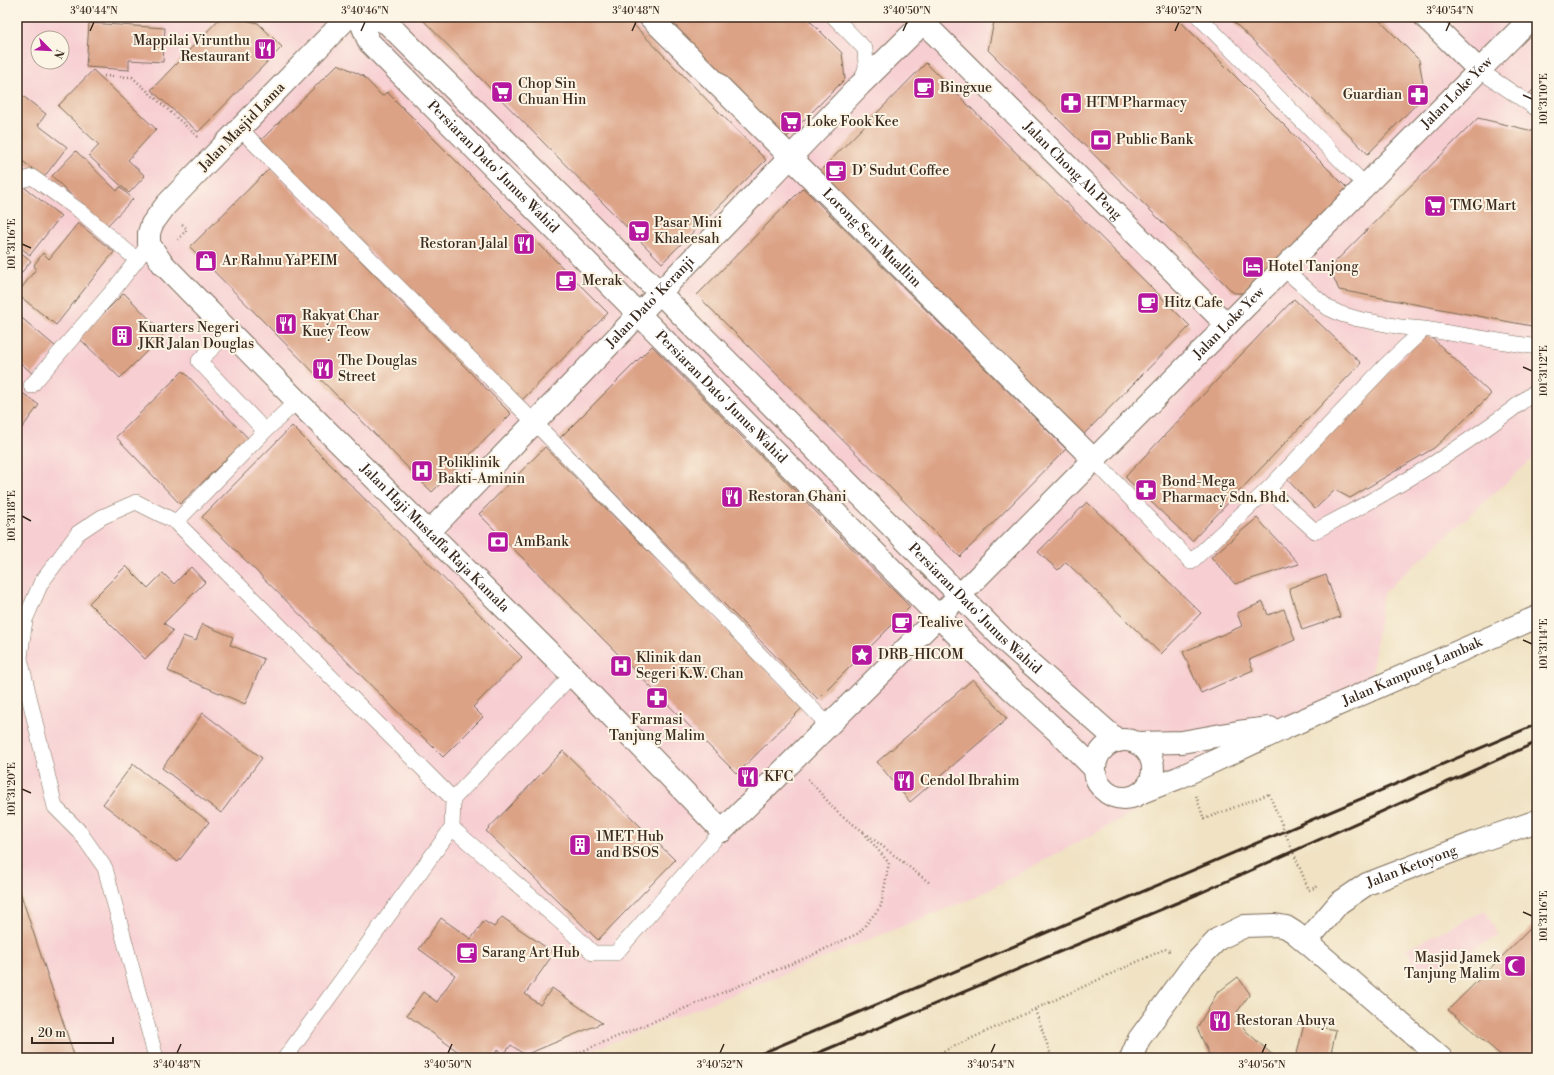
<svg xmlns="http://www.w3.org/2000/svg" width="1554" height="1075" font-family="'Libre Bodoni',serif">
<rect width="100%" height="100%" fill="#fcf5e5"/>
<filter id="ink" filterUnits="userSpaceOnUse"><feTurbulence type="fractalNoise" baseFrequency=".025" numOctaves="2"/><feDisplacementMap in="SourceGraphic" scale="8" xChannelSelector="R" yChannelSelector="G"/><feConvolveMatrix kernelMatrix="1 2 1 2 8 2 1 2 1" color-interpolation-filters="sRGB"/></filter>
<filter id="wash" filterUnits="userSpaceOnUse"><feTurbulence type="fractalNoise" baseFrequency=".012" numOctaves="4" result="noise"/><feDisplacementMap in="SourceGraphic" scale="16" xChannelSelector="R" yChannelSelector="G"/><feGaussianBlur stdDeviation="0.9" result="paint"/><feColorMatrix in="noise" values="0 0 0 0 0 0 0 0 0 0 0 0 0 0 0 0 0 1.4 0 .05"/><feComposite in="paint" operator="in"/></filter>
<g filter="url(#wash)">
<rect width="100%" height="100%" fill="#f0e2c3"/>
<!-- built -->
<path fill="#f7cfd3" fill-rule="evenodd" d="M17 17H1537V455L1383 593 1370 687 973 898 573 1058H17ZM38 38H62V62H38Z
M1485 910 1499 936 1420 975 1406 949Z"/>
<g id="blocks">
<!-- building -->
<path fill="#dba285" d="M221 17H233L258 23 282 47 198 132 151 90Z
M420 17H626L766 160 662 263Z
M665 17H806L842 53 845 79 784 140Z
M995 17H1176L1353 194 1249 293H1234L988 50Z
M1229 17H1376L1419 60 1425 95 1368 154Z
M89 23 165 28 163 62 129 60V70L86 67Z
M926 63 1190 326 1083 435 819 172Z
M338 64 363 76 382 96 387 92 608 313 520 402 260 141Z
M93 70 156 129 128 160 145 176 129 193 89 156 99 145 58 106Z
M1537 86V96L1529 94Z
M19 93 46 114 38 125 67 147 44 177 17 157V96Z
M1478 118 1537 132V327L1339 290 1333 276 1332 265Z
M76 151 117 191 120 187 133 199 105 228 52 176Z
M270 168 511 414 432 492 190 247Z
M20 184 61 216 30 255 17 245V188Z
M803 188 1066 449 960 557 697 295Z
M78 223 114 252 56 325 17 294 36 269 34 265 43 253 49 259Z
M17 249 31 261 17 278Z
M124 293 164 334 120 378 79 338Z
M1294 299 1361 363 1192 541 1125 477Z
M17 314 56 347 33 374 17 360Z
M1427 333 1491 394 1474 411 1434 448 1350 498 1335 490 1315 509 1283 475Z
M652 346 910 607 818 699 560 438Z
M183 371 248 438 180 504 116 437Z
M17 389 39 405 19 432 17 431Z
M292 426 522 657 473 707 483 717 443 757 202 517Z
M545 447 803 707 737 774 479 514Z
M1087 502 1201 613 1161 654 1066 562 1058 570 1038 552Z
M1257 518 1299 564 1235 584 1211 557Z
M126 566 148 588 163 573 174 584 191 567 205 582 164 623 173 631 145 659 89 603Z
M1326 575 1340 617 1302 630 1289 588Z
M1263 602 1268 615 1284 609 1295 640 1249 660 1253 670 1201 693 1183 652 1242 626 1237 613Z
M202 624 233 637 230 645 264 659 245 704 168 671 183 636 196 641Z
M973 679 1007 719 910 802 877 762Z
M203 713 262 758 221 813 162 768Z
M563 751 675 860 598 940 486 831Z
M133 764 209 822 178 862 103 804Z
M17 883 75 1058H17Z
M502 917 554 953 525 994 540 1005 552 988 602 1023 525 1055 511 1045 504 1054 498 1049 492 1058H467L407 1015 423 992 437 1002 455 975 419 949 441 918 471 939 484 921 494 927Z
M1537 922V1058H1504L1448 1010Z
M1238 977 1250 994 1235 1015 1246 1031 1276 1058H1211L1197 1028 1217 993Z
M1304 1024 1336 1030 1330 1058H1296Z"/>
</g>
</g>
<g filter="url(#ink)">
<use href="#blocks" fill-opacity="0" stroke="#7a6a58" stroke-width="1"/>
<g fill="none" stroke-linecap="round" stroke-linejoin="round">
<!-- service casing -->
<g stroke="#7a6a58" stroke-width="16">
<path id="service" d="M834 17 865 49 866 67 861 83
M1199 17 1365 185
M1479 70 1537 109
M240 128 252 141 535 423 829 726
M17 182 32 177 80 211 137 260
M1283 268 1328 308 1341 314 1358 319 1401 327 1424 329 1537 347
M230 331 199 361 265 431 297 401
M31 386 116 287 149 244
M265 431 176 522 453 799
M1094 460 1191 562 1268 489 1386 365 1424 329
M1268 489 1315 531C1393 491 1468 445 1537 390
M452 828 563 924 593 953H616L722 831
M156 1058 105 868 79 831 55 807 20 658 25 620 41 583 78 533 102 517 136 502 176 522
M285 1058 452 828 453 799 572 675"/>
</g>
<!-- pedestrian casing -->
<g stroke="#7a6a58" stroke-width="24">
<g id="pedestrian">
<path id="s1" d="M650 17 1094 460"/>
</g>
</g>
<!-- minor casing -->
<g stroke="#7a6a58" stroke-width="24">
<g id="minor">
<path id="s2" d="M348 17 166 205 152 224 149 233V244L162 263 297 401 572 675 722 831 960 595 1532 17"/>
<path id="s3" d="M918 17 1227 325"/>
<path d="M1425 17 1479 70"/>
<path id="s4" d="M429 532 860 85 929 17"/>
<path d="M1137 743 1182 742 1238 732 1270 728"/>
<path id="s5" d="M1142 792 1178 778 1287 727 1537 617"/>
<path d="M1131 1058 1139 1039 1194 964 1218 939 1245 926 1275 925 1286 927 1294 932 1306 942"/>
</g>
</g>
<!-- tertiary casing -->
<g stroke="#7a6a58" stroke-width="24">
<g id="tertiary">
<path id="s6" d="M359 17 369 42 938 616 1011 689 1060 734 1095 769"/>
<path id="s7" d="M374 17 388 24 660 293 1006 642 1118 741"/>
<circle cx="1124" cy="769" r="29"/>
<path id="s8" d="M1441 1058 1306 942 1339 903 1367 884 1474 843 1537 821"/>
</g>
</g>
<!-- path -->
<path stroke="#7a6a58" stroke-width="2.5" stroke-dasharray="1 3" stroke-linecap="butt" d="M104 76 132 77 198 137
M178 240 187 229 182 224
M808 779 839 814 864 832
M1196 796 1204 819 1269 794
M868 835 931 884
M1309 890 1319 886
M1035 1010 1052 1058
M566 1058 810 956 859 933 881 906 889 863 863 832
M929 1058 1165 949 1172 952"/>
<!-- service -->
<use href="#service" stroke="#fff" stroke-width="15"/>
<!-- pedestrian -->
<use href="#pedestrian" stroke="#fff" stroke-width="22"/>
<!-- minor -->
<use href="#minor" stroke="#fff" stroke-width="22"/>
<!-- tertiary -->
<use href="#tertiary" stroke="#fff" stroke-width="22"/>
<!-- rail -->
<path stroke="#3b2a1e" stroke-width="3" d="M751 1058 1537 724
M806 1058 1198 894 1537 742"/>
<!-- path-bridge -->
<path stroke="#7a6a58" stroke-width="2.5" stroke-dasharray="1 3" stroke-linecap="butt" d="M1269 794 1309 890"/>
</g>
</g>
<!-- ticks -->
<path fill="none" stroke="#3b2a1e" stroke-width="1.5" d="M90 31 94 22M361 31 365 22M632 31 636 22M903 31 907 22M1175 31 1179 22M1446 31 1450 22M1523 95 1532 99M22 244 31 248M1523 367 1532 371M22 516 31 521M1523 640 1532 644M22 789 31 793M1523 912 1532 916M177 1053 181 1044M448 1053 452 1044M720 1053 724 1044M991 1053 995 1044M1262 1053 1266 1044"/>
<!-- icons -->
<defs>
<g id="restaurant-square" transform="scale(1.15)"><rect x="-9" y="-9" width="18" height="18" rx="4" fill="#b5179e" stroke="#fcf5e5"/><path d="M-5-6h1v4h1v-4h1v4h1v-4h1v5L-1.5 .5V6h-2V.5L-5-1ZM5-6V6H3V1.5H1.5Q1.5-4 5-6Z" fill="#fff"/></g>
<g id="cafe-square" transform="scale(1.15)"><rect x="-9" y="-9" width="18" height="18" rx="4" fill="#b5179e" stroke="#fcf5e5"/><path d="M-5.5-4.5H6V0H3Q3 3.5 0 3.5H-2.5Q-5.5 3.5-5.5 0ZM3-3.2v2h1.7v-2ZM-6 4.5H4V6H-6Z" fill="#fff"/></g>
<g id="supermarket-square" transform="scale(1.15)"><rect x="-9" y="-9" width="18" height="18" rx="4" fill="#b5179e" stroke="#fcf5e5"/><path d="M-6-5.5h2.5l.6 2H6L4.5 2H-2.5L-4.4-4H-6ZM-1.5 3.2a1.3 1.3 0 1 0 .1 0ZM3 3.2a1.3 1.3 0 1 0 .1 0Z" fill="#fff"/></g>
<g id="pharmacy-square" transform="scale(1.15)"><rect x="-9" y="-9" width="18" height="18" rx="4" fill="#b5179e" stroke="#fcf5e5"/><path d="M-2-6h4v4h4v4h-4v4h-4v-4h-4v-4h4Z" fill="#fff"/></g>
<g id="bank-square" transform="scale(1.15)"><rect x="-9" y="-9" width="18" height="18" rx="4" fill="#b5179e" stroke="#fcf5e5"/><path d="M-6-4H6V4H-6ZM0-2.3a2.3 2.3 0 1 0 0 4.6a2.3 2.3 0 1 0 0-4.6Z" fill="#fff"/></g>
<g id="shop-square" transform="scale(1.15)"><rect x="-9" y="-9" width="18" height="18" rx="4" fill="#b5179e" stroke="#fcf5e5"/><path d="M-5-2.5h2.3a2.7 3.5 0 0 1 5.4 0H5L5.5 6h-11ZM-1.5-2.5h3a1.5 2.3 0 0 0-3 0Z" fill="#fff"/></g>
<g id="hotel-square" transform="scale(1.15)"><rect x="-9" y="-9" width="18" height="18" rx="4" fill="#b5179e" stroke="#fcf5e5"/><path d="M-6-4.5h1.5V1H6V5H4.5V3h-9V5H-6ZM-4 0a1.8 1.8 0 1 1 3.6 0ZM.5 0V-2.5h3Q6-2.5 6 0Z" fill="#fff"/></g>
<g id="building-square" transform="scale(1.15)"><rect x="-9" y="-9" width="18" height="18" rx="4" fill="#b5179e" stroke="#fcf5e5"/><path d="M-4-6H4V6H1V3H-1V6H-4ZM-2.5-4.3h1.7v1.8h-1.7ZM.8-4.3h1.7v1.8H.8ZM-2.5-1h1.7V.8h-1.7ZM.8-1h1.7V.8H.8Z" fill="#fff"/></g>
<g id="hospital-square" transform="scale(1.15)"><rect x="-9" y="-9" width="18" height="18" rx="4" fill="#b5179e" stroke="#fcf5e5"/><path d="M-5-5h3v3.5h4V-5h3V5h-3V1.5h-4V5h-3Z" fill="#fff"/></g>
<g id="sight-square" transform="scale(1.15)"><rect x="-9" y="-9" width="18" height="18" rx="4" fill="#b5179e" stroke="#fcf5e5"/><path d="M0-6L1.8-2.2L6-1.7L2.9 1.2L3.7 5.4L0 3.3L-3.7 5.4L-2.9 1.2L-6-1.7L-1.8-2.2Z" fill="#fff"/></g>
<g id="mosque-square" transform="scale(1.15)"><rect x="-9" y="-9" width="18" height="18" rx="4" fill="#b5179e" stroke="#fcf5e5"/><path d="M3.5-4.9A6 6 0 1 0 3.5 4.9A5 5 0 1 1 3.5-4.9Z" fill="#fff"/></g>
</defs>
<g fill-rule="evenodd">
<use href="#restaurant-square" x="265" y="49"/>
<use href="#cafe-square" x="924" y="88"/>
<use href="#supermarket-square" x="502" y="92"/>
<use href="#pharmacy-square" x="1418" y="95"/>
<use href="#pharmacy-square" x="1071" y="103"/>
<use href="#supermarket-square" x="791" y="122"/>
<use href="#bank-square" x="1101" y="140"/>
<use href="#cafe-square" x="836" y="171"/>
<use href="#supermarket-square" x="1435" y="206"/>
<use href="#supermarket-square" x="639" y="231"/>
<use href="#restaurant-square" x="524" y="244"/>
<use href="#shop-square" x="206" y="261"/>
<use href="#hotel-square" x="1253" y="267"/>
<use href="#cafe-square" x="566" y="281"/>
<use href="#cafe-square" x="1148" y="303"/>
<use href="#restaurant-square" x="286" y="324"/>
<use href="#building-square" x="122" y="336"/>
<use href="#restaurant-square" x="323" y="369"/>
<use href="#hospital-square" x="422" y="471"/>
<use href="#pharmacy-square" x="1146" y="490"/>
<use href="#restaurant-square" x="732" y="497"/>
<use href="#bank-square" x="498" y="542"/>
<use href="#cafe-square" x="902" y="623"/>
<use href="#sight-square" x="862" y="655"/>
<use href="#hospital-square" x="621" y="666"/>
<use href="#pharmacy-square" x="657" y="698"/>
<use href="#restaurant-square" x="748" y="777"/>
<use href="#restaurant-square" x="904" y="781"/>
<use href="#building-square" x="580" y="845"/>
<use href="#cafe-square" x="467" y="953"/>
<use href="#mosque-square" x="1515" y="966"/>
<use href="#restaurant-square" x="1220" y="1021"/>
</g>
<g text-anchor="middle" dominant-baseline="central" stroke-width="4" stroke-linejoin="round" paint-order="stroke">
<!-- poi labels -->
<g font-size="14" fill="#3b2a1e" stroke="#fcf5e5" text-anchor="start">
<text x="250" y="41" text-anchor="end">Mappilai Virunthu<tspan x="250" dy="16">Restaurant</tspan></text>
<text x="518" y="84">Chop Sin<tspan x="518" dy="16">Chuan Hin</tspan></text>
<text x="940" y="88">Bingxue</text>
<text x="1402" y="95" text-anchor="end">Guardian</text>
<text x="1086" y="103">HTM Pharmacy</text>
<text x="806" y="122">Loke Fook Kee</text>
<text x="1116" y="140">Public Bank</text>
<text x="852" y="171">D’ Sudut Coffee</text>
<text x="1450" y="206">TMG Mart</text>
<text x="654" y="223">Pasar Mini<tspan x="654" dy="16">Khaleesah</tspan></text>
<text x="508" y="244" text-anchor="end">Restoran Jalal</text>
<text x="222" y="261">Ar Rahnu YaPEIM</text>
<text x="1268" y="267">Hotel Tanjong</text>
<text x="582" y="281">Merak</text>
<text x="1164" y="303">Hitz Cafe</text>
<text x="302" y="316">Rakyat Char<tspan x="302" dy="16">Kuey Teow</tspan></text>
<text x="138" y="328">Kuarters Negeri<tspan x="138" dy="16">JKR Jalan Douglas</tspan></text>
<text x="338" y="361">The Douglas<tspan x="338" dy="16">Street</tspan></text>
<text x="438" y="463">Poliklinik<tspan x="438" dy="16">Bakti-Aminin</tspan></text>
<text x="1162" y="482">Bond-Mega<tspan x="1162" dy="16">Pharmacy Sdn. Bhd.</tspan></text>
<text x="748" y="497">Restoran Ghani</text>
<text x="514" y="542">AmBank</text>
<text x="918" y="623">Tealive</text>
<text x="878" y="655">DRB-HICOM</text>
<text x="636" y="658">Klinik dan<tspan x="636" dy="16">Segeri K.W. Chan</tspan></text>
<text x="657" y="720" text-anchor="middle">Farmasi<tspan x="657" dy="16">Tanjung Malim</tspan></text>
<text x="764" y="777">KFC</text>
<text x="920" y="781">Cendol Ibrahim</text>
<text x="596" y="837">1MET Hub<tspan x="596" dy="16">and BSOS</tspan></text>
<text x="482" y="953">Sarang Art Hub</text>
<text x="1500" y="958" text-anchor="end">Masjid Jamek<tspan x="1500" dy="16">Tanjung Malim</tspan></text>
<text x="1236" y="1021">Restoran Abuya</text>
</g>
<!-- street labels -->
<g font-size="14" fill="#3b2a1e" stroke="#fcf5e5">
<text stroke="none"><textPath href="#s2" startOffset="2168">Jalan Loke Yew</textPath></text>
<text transform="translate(242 127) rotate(-46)">Jalan Masjid Lama</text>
<text stroke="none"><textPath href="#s6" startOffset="203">Persiaran Dato' Junus Wahid</textPath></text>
<text stroke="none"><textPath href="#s3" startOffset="218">Jalan Chong Ah Peng</textPath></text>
<text stroke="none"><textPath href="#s1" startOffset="313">Lorong Seni Muallim</textPath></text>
<text stroke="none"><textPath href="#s4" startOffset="319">Jalan Dato' Keranji</textPath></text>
<text stroke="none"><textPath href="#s2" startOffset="1844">Jalan Loke Yew</textPath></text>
<text stroke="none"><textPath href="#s6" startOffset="527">Persiaran Dato' Junus Wahid</textPath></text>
<text stroke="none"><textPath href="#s2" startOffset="716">Jalan Haji Mustaffa Raja Kamala</textPath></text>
<text stroke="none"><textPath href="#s7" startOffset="844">Persiaran Dato' Junus Wahid</textPath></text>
<text stroke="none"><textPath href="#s5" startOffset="296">Jalan Kampung Lambak</textPath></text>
<text stroke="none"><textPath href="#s8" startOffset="311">Jalan Ketoyong</textPath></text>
</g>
</g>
<!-- margin -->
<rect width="1554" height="1075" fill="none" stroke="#fcf5e5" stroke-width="44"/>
<!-- north arrow -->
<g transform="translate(50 50) rotate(114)"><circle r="19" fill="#fcf5e5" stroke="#afa495"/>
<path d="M0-3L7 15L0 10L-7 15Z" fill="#b5179e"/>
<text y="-6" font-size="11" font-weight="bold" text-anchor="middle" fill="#3b2a1e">N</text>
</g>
<!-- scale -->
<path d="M32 1037v6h81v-6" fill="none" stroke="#3b2a1e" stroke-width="2"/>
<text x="38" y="1037" font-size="12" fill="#3b2a1e" stroke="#fcf5e5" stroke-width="3" paint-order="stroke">20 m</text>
<rect x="22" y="22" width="1510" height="1031" fill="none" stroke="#3b2a1e" stroke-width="1.5"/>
<g font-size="10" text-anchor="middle" fill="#3b2a1e">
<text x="94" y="14">3°40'44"N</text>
<text x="365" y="14">3°40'46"N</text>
<text x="636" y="14">3°40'48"N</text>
<text x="907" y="14">3°40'50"N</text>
<text x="1179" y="14">3°40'52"N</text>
<text x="1450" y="14">3°40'54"N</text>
<text transform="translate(1543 99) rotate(-90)" y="4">101°31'10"E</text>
<text transform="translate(11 244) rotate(-90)" y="4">101°31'16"E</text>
<text transform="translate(1543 371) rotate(-90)" y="4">101°31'12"E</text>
<text transform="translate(11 516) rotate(-90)" y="4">101°31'18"E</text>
<text transform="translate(1543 644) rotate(-90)" y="4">101°31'14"E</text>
<text transform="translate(11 789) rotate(-90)" y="4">101°31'20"E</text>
<text transform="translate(1543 916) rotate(-90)" y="4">101°31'16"E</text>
<text x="177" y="1068">3°40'48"N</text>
<text x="448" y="1068">3°40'50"N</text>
<text x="720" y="1068">3°40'52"N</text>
<text x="991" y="1068">3°40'54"N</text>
<text x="1262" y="1068">3°40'56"N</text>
</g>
</svg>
